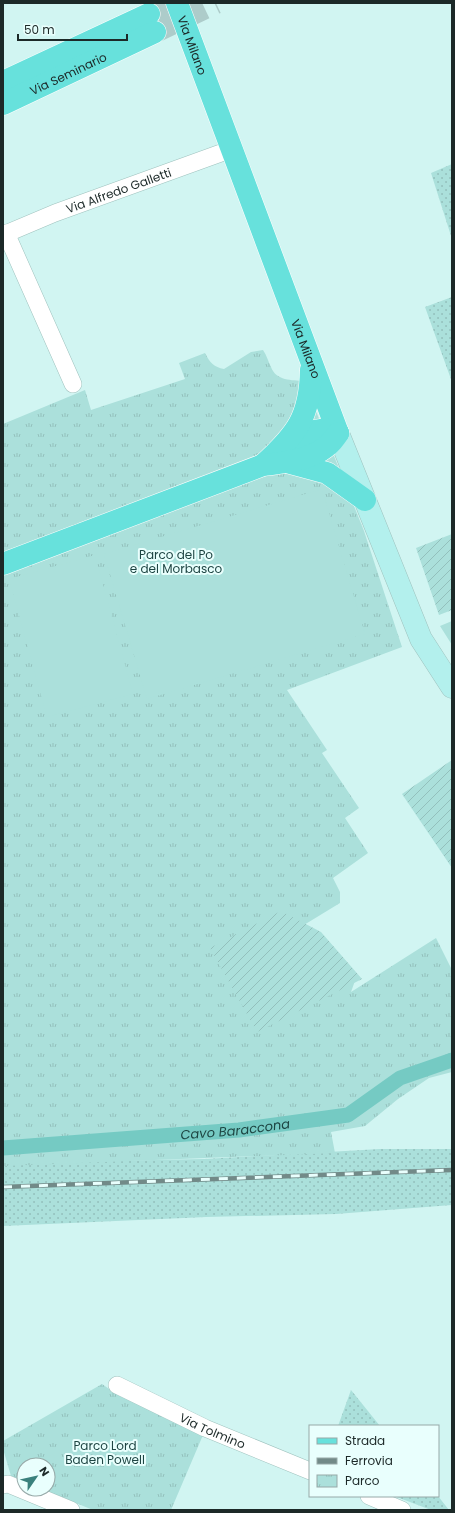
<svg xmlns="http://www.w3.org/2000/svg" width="455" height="1513" font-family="Poppins,sans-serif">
<defs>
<pattern id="grass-dots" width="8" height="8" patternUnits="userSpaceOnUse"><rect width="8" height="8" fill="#abe0db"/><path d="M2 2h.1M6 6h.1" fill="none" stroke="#93c0bc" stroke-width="1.8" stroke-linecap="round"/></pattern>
<pattern id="park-tufts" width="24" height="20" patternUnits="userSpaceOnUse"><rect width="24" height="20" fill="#abe0db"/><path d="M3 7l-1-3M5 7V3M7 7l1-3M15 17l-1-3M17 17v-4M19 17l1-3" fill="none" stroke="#93c0bc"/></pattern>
<pattern id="garden-furrows" width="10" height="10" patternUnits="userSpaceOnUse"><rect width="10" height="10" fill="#abe0db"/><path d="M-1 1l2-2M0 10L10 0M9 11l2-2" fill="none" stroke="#93c0bc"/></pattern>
</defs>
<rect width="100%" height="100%" fill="#d1f5f2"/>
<!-- grass -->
<path fill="url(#grass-dots)" d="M452 164V239L431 173Z
M452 297V382L425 307Z
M380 1149H452V1205L336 1214 206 1217 3 1226V1163L204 1159Z
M351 1390 380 1426H338Z
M394 1496H438L449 1510H431Z"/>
<!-- park -->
<path fill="url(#park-tufts)" d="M263 350C267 356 268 361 271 367 276 381 292 380 304 381L364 531 402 647 287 690 327 750 322 753 359 808 345 818 368 853 333 878 340 892V903L299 928 356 978 351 992 436 938 452 970V1072L429 1078 398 1099 365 1126 331 1132 335 1153 3 1166V424L85 390 91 410 185 379 179 363 205 353C210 363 214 367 224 369L251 352Z
M102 1384 112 1391 203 1435 171 1510H93L42 1489H48V1465H24V1482L11 1476 3 1449V1441Z"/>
<!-- garden -->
<path fill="url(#garden-furrows)" d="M452 534V610L439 615 416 548Z
M452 760V868L402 794Z
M281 911 321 932 362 979 257 1032 210 948Z"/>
<!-- pitch -->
<path fill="#abe0db" d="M322 489 365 634 147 699 104 554Z
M95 555 133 694 47 717 9 579Z
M452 621V645L440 626Z"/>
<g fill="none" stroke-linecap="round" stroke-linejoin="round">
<!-- canal -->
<path stroke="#75cac3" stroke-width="15" id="s1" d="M3 1148 239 1130 348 1115 400 1078 452 1060"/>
<!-- primary-tunnel -->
<path stroke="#adccca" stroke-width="22" stroke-dasharray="22 11" stroke-linecap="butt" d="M149 14 171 3
M155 32 216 3"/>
<!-- street casing -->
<g stroke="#9fc2be" stroke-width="18">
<g id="street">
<path d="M6 233 73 384"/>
<path id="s2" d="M3 235 55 213 232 149"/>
<path id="s3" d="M117 1385 205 1428 310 1471"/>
<path d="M3 1485 8 1484 71 1510"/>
<path d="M369 1496 402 1510"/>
</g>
</g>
<!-- secondary casing -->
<g stroke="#9fc2be" stroke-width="23">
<path id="secondary" d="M338 433 421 639 452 687"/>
</g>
<!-- primary casing -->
<g stroke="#fff" stroke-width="23">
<g id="primary">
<path id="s4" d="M177 3 338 433"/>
<path d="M3 82 149 14"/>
<path id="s5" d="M3 104 155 32"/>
<path d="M285 445 314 431 326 429 338 433"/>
<path d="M290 463 327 473 365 500"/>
<path d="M263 465C297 434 310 417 311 370"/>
<path d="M3 564 263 465C291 462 323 459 338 433"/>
</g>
</g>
<!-- street -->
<use href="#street" stroke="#fff" stroke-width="17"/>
<!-- secondary -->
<use href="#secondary" stroke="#b3f0ed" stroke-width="22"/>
<!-- primary -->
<use href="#primary" stroke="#67e1dc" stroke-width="22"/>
<!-- rail casing -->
<g stroke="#728a88" stroke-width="4.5">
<path id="rail" d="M3 1187 452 1170"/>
</g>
<!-- rail -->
<use href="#rail" stroke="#e9fffd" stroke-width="3" stroke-dasharray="9" stroke-linecap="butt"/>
</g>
<g text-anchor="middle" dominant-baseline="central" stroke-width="4" stroke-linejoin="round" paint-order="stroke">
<!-- street labels -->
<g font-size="12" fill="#1c2928" stroke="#e9fffd">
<text stroke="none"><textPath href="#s4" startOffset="45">Via Milano</textPath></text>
<text stroke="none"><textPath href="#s5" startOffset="72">Via Seminario</textPath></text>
<text stroke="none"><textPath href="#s2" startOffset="124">Via Alfredo Galletti</textPath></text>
<text stroke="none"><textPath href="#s4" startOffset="369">Via Milano</textPath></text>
<text stroke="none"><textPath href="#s3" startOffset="106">Via Tolmino</textPath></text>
</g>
<!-- park labels -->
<g font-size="12" fill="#1e4543" stroke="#e9fffd">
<text x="176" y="554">Parco del Po<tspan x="176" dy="14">e del Morbasco</tspan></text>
<text x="105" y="1445">Parco Lord<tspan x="105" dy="14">Baden Powell</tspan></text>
</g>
<!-- water labels -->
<g font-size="13" font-style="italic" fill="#1d4542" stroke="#e9fffd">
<text stroke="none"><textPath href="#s1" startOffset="233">Cavo Baraccona</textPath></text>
</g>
</g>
<!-- border -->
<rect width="455" height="1513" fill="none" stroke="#1c2928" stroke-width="8"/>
<!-- legend -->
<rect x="309" y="1425" width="130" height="72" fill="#e9fffd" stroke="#97a9a8"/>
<rect x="317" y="1438" width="20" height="6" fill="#67e1dc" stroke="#97a9a8"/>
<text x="345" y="1445" font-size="12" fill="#1c2928">Strada</text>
<rect x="317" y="1458" width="20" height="6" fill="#728a88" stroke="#97a9a8"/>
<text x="345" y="1465" font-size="12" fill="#1c2928">Ferrovia</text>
<rect x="317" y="1475" width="20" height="12" fill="url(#park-tufts)" stroke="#97a9a8"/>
<text x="345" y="1485" font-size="12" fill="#1c2928">Parco</text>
<!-- north arrow -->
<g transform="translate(36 1477) rotate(56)"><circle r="19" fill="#e9fffd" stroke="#97a9a8"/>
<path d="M0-3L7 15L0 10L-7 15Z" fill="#3a817d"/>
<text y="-6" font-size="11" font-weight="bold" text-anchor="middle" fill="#1c2928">N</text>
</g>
<!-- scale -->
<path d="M18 34v6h109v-6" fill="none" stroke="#1c2928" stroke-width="2"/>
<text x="24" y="34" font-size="12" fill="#1c2928" stroke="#e9fffd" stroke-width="3" paint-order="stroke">50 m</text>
</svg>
